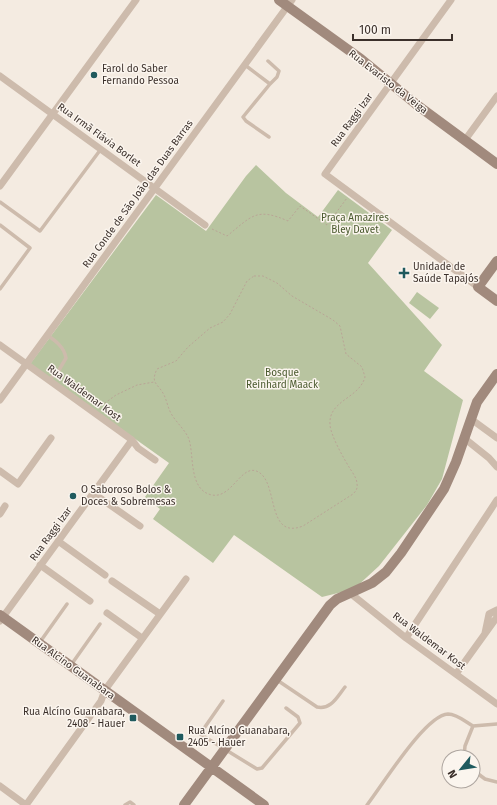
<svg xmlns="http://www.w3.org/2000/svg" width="497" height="805" font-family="'Fira Sans',sans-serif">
<rect width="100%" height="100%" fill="#f4ebe1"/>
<!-- green -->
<path fill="#b8c4a0" d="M256 165 286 193 318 217 338 190 392 230 368 263 442 345 424 371 463 400 442 479 427 505 379 566 354 589 322 597 234 535 213 563 153 519 160 509 145 497 169 463 30 364 156 195 206 231 246 176Z
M417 292 439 308 430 319 409 303Z"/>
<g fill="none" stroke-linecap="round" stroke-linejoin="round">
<!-- path -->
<path stroke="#b9a596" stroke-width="1" stroke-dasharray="2 2" stroke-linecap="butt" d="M212 229 227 236C252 216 256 207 288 221L300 206 327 225 347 198
M254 276H263L277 283 292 296 333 320 340 326 346 354 362 367 365 377C359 399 328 400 330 425 331 436 343 457 349 467 352 472 357 478 357 484 358 488 356 491 353 494L303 526C267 540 278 486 260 473 242 460 233 499 212 495 187 490 195 451 188 437 184 429 177 423 172 415 168 409 167 401 164 395 158 383 150 384 157 369L176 361 188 347 210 328 223 322 230 314 247 281Z
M98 408 116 395 137 385 154 382"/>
<!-- lane -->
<path stroke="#cdbbac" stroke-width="3.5" d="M268 61 279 71 277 77 270 84
M245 65 270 84 243 117 246 121 269 137
M0 202 40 231 101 149
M0 225 30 248 0 289
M47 335C56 341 64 347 66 358L59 370 49 380
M40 642 67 604
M71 665 100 624
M277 680 317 707C331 710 337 697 345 687
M223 701 200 734 257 769 262 768 300 723 298 717 286 708
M473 726 497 724
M473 770 485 779 497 782
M125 805 130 802 134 805
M367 805C382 786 425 715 448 714 457 714 466 722 473 726L465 746 464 757"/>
<!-- street -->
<path stroke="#cdbbac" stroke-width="7" d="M451 0 325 174 478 287
M0 76 205 225
M465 140 497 96
M0 186 136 0
M0 345 132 440 138 448 155 460
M0 400 292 0
M471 419 497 438
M464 438 489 458 497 467
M0 471 18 484 51 438
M93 493 140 526
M0 514 5 506
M58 541 105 575
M40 565 90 601
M112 581 160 614
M350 593 406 638 497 704
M107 613 142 638
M0 621 132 440
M485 633 489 614 497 610
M406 638 497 500
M456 674 497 617
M0 786 26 805
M26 805 101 701 105 690 186 579"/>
<!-- secondary -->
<path stroke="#a18a7d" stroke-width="10" d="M279 0 361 59 417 105 497 164
M497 261 478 287 497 301
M0 615 264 805
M184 805 330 605 337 599 372 583 386 572 401 553 444 489 456 462 477 402 497 374"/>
</g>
<!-- markers -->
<g fill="#1f5a5e" stroke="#fbf5ee" stroke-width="1.5">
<circle cx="94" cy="75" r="4"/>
<path d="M402 267h4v4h4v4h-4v4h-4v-4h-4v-4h4z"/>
<circle cx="73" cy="496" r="4"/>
<rect x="129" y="714" width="8" height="8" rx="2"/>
<rect x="176" y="733" width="8" height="8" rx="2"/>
</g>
<g text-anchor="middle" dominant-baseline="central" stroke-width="3" stroke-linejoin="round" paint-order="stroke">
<!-- poi labels -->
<g font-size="10" fill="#3b302b" stroke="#fbf5ee" text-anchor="start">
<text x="102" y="69">Farol do Saber<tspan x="102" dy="12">Fernando Pessoa</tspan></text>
<text x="413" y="267">Unidade de<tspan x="413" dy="12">Saúde Tapajós</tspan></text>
<text x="81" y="490">O Saboroso Bolos &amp;<tspan x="81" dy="12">Doces &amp; Sobremesas</tspan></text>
<text x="125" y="712" text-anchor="end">Rua Alcíno Guanabara,<tspan x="125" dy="12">2408 - Hauer</tspan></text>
<text x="188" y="731">Rua Alcíno Guanabara,<tspan x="188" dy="12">2405 - Hauer</tspan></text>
</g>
<!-- street labels -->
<g font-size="10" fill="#3b302b" stroke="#fbf5ee">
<text transform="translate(388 82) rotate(38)">Rua Evaristo da Veiga</text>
<text transform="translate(352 120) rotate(-54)">Rua Raggi Izar</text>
<text transform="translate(99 135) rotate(36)">Rua Irmã Flávia Borlet</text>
<text transform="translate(138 194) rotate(-54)">Rua Conde de São João das Duas Barras</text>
<text transform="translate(84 393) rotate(36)">Rua Waldemar Kost</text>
<text transform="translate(51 534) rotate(-54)">Rua Raggi Izar</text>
<text transform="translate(429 641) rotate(37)">Rua Waldemar Kost</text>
<text transform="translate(73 668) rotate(36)">Rua Alcino Guanabara</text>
</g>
<!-- park labels -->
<g font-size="10" fill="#4a5a2e" stroke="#fbf5ee">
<text x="355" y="218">Praça Amazires<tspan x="355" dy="12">Bley Davet</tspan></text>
<text x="282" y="373">Bosque<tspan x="282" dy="12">Reinhard Maack</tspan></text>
</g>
</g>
<!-- north arrow -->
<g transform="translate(461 769) rotate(240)"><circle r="19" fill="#fbf5ee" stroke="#aea6a0"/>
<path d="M0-3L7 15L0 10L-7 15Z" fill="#1f5a5e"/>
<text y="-6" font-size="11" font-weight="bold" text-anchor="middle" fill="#3b302b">N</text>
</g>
<!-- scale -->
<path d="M353 34v6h99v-6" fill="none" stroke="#3b302b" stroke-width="2"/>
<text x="359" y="34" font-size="12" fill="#3b302b" stroke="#fbf5ee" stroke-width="3" paint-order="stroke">100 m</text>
</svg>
